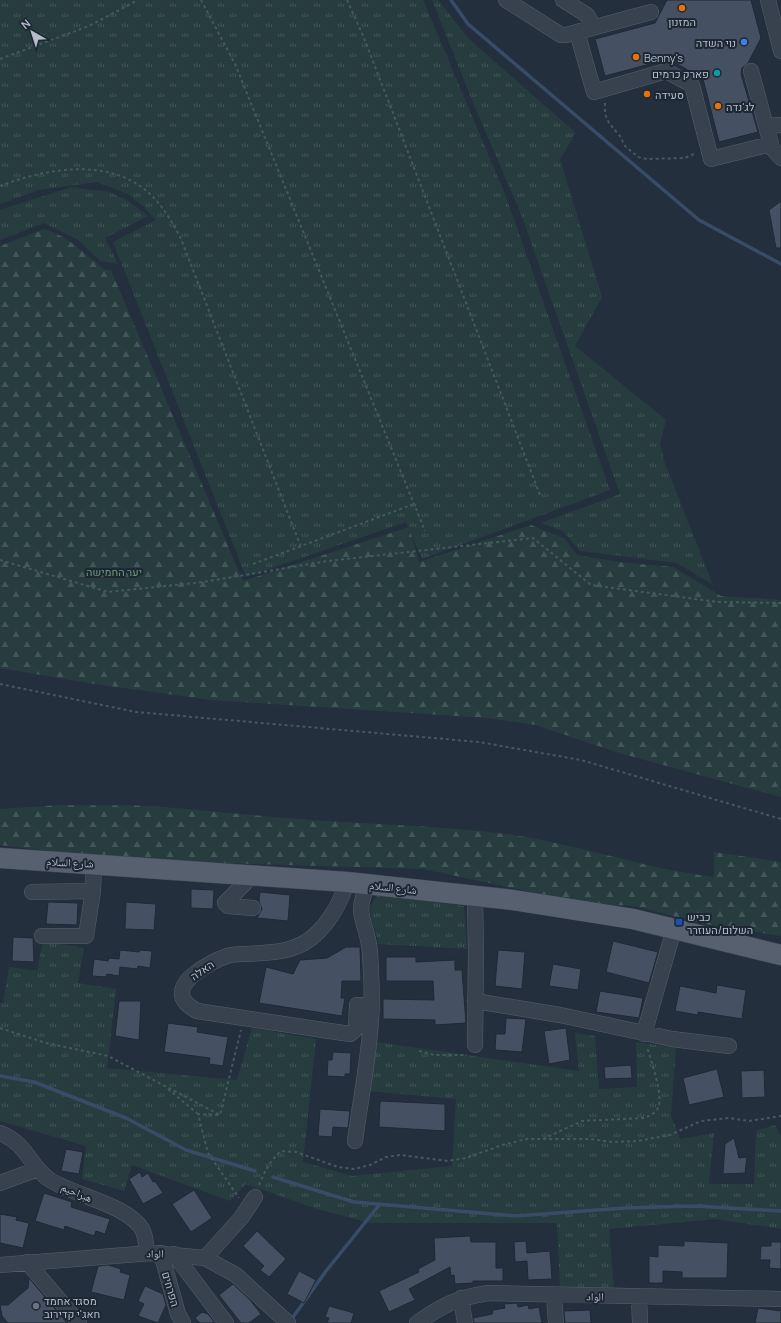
<svg xmlns="http://www.w3.org/2000/svg" width="781" height="1323" font-family="Manrope,'Noto Naskh Arabic',Heebo,sans-serif">
<defs>
<pattern id="grass-tufts" width="24" height="20" patternUnits="userSpaceOnUse"><rect width="24" height="20" fill="#263c3f"/><path d="M3 7l-1-3M5 7V3M7 7l1-3M15 17l-1-3M17 17v-4M19 17l1-3" fill="none" stroke="#435659"/></pattern>
<pattern id="forest-firs" width="22" height="20" patternUnits="userSpaceOnUse"><rect width="22" height="20" fill="#263c3f"/><path d="M5 1l3.5 6h-7zM16 11l3.5 6h-7z" fill="#435659"/></pattern>
</defs>
<rect width="100%" height="100%" fill="#242f3e"/>
<!-- grass -->
<path fill="url(#grass-tufts)" d="M0 0H423L505 194 610 490 422 559 406 522 246 577 113 242 156 220 144 207 128 194 97 182 39 190 0 204Z
M432 0H438L468 38 576 133 560 159 602 297 575 346 666 420 660 443 664 461 713 585 677 563 580 551 563 531 541 523 620 494 521 214 474 105Z
M71 187 109 192 127 200 148 216 105 238 118 264 100 261 77 239 44 223 0 240V210Z
M378 895 464 906 467 949 378 944C377 924 361 913 378 895Z
M43 941 84 948 78 983 116 989 107 1068 237 1080 252 1028 316 1039 303 1162 352 1176 452 1166 456 1099 368 1091 376 1042 579 1071 575 1033 595 1036 599 1089 637 1087 636 1042 676 1048 671 1115 680 1139 714 1133 709 1184H754L756 1131 775 1125 781 1136V1229L716 1219 609 1229 614 1288H560L557 1223H370L317 1209 246 1184 230 1201 132 1165 124 1191 82 1179 86 1146 0 1121V1003H3L9 967 37 971Z"/>
<!-- forest -->
<path fill="url(#forest-firs)" d="M44 229C69 236 86 255 105 270H111L243 581 409 527 419 562 531 525 564 538 577 555 619 562 673 567 721 596 781 600V797L619 753 536 725 487 718 211 700 88 683 0 668V246Z
M61 805C94 806 128 804 161 807 207 810 253 816 299 819 370 825 442 825 513 835 581 845 646 869 714 877V852L781 862V936L704 924 634 906 583 903 423 869 121 860 0 845V809Z"/>
<g fill="none" stroke-linecap="round" stroke-linejoin="round">
<!-- stream -->
<path stroke="#394c67" stroke-width="3.5" d="M451 0 468 24 699 220 781 264
M0 1076 34 1082 126 1118 186 1150 255 1171
M273 1177 354 1202 516 1216 625 1208 694 1206 781 1211
M291 1320 326 1271 380 1204"/>
</g>
<!-- building -->
<path fill="#455162" stroke="#1f2835" d="M667 0H751L761 38 748 63 742 68 741 74 758 132 719 142 703 79 669 59 605 76 595 39 655 23Z
M781 201V248H776L769 210Z
M191 889 214 890 213 909 191 908Z
M260 892 290 895 288 921 257 918 262 909 259 901Z
M48 902 78 903 77 925 46 924Z
M126 902 156 904 154 930 125 929Z
M13 937 33 938 34 962 12 961Z
M613 941 658 952 649 983 606 972Z
M346 947H360L361 981H342L341 998H345L342 1016 259 1003 266 967 293 974 300 960 327 958Z
M120 950 139 952 140 950 152 951 150 968 138 966 137 969 120 967 119 976 107 974 106 977 92 976 94 959 108 961 109 958 119 959Z
M498 950 525 952 522 989 495 986Z
M386 957H416V962L455 960V970H462L466 1023 435 1025V1020L383 1019V999L434 1000 433 981H386Z
M553 964 581 969 578 990 549 986Z
M717 985 746 990 742 1019 698 1012V1015L675 1011 680 986 716 993Z
M600 991 643 998 639 1018 596 1012Z
M119 1001H141L139 1040 115 1036Z
M506 1018 526 1019 522 1052 495 1050 496 1034H505Z
M168 1023 198 1027 197 1032 228 1037 223 1066 209 1064 210 1058 164 1052Z
M566 1028 570 1060 549 1064 544 1031Z
M333 1052 351 1053 350 1074H345V1077L327 1076 328 1060H332Z
M631 1065 632 1078 605 1079 604 1067Z
M717 1069 724 1097 689 1105 683 1078Z
M764 1070 765 1097 742 1098 741 1071Z
M380 1101 445 1104V1131L379 1127Z
M320 1109 350 1111 348 1128 333 1127 332 1137 318 1136Z
M734 1138 739 1158 747 1157 745 1173 723 1174 725 1144Z
M66 1149 83 1152 79 1174 61 1171Z
M140 1172 142 1177 148 1173 153 1182 155 1181 163 1193 143 1204 129 1179Z
M194 1190 212 1218 191 1232 172 1204Z
M44 1193 72 1202 71 1207 110 1219 105 1234 96 1231 94 1236 65 1226 64 1230 35 1221Z
M0 1214 17 1217 16 1220 29 1223 23 1248 0 1243Z
M257 1231 286 1259 269 1277 260 1270 264 1266 243 1246Z
M470 1236 471 1242H496V1268H503V1281H473V1283L455 1284 454 1275 451 1276 450 1267 409 1289 415 1300 389 1312 379 1291 419 1272 418 1269 435 1260 434 1238Z
M526 1241 527 1253 550 1251 552 1279 528 1280 527 1261 515 1262 514 1242Z
M684 1241 728 1243 727 1278H682V1272L663 1271V1283H649V1256L658 1257V1245L684 1246Z
M771 1242H781V1269L769 1268 770 1260H760L761 1246H771Z
M108 1265 121 1269 120 1272 130 1275 124 1300 91 1292 98 1266Z
M299 1271 316 1280 304 1303 287 1294Z
M29 1278 67 1323H8L2 1316 0 1305H8L28 1288Z
M233 1284 250 1300 261 1314 249 1323H241L219 1295Z
M145 1286 163 1294 166 1305 158 1323 138 1316 144 1304 138 1301Z
M517 1303 518 1307 528 1305 529 1309 539 1307 542 1323H474L473 1318 492 1314 493 1310 505 1308 504 1304Z
M329 1306 354 1313 351 1323H327L329 1318 325 1317Z
M758 1308 781 1311V1323H755Z
M590 1310 591 1323H565L564 1311Z
M202 1312 208 1314 215 1323H200L195 1318Z"/>
<g fill="none" stroke-linecap="round" stroke-linejoin="round">
<!-- minor casing -->
<g stroke="#565f6c" stroke-width="16">
<path id="minor" d="M506 0 561 35H566L651 12
M563 0 587 15 594 27
M768 0 781 51
M577 32 594 92 666 71 692 85 711 159 771 144
M751 71 772 148 781 158
M766 126 781 125
M248 875 245 883 225 903 228 906 253 908
M347 882C340 905 325 931 304 943 286 953 265 953 245 954 239 954 232 954 227 956 212 961 167 984 187 1004 190 1007 194 1009 197 1011L350 1034 356 1029 357 1005H371
M32 892 93 891
M475 896 476 952 475 1045
M42 936H86L93 891 94 863
M475 1001 560 1015 672 1039 729 1046
M644 1034 674 929
M0 1133C29 1145 28 1165 50 1180 73 1195 128 1205 142 1229 146 1236 146 1245 147 1253
M355 1141C360 1101 369 1060 371 1019 373 998 371 973 370 952 367 920 353 917 368 884
M0 1183 38 1169
M161 1253 178 1314 183 1323
M174 1254 226 1323
M205 1258 241 1218 255 1197
M27 1262 79 1323
M0 1265 151 1253 205 1258 236 1275 288 1323
M554 1295 556 1323
M639 1296 640 1323
M461 1298 465 1323
M417 1323C443 1305 456 1298 488 1293L781 1299"/>
</g>
<!-- major casing -->
<g stroke="#414a57" stroke-width="21">
<path id="major" d="M0 858 347 882 513 900 633 919 781 955"/>
</g>
<!-- path -->
<path stroke="#44595c" stroke-width="2" stroke-dasharray="3 3" stroke-linecap="butt" d="M201 0 235 64 425 531
M347 0 364 38 540 495
M0 59 89 26 138 0
M605 103V114L609 123 620 136 625 146 638 157 647 159 685 158 696 153
M0 186C47 168 112 156 152 196 164 208 173 223 181 239L301 547
M0 560 108 592 204 582 328 561 533 538 591 585 718 602 781 603
M253 564 414 504
M0 684 136 712 479 742 581 760 781 819
M0 1028 46 1043 108 1056 220 1115 241 1030
M419 1051 434 1055H467
M168 1089 198 1114
M218 1115 198 1114 208 1153 239 1198
M543 1139 582 1121 643 1118C649 1116 655 1114 658 1108 664 1096 651 1061 647 1047
M259 1185C265 1171 269 1162 281 1151L296 1152 338 1167 354 1169 370 1165 386 1157 400 1155 448 1161 466 1158 502 1145 527 1139H590L612 1142 638 1141 670 1135 701 1121 729 1118 749 1121 781 1116"/>
<!-- minor -->
<use href="#minor" stroke="#38414e" stroke-width="15"/>
<!-- major -->
<use href="#major" stroke="#56606e" stroke-width="20"/>
</g>
<!-- markers -->
<g fill="#e8710a" stroke="#1d2633" stroke-width="1.5">
<circle cx="682" cy="8" r="4"/>
<circle cx="636" cy="57" r="4"/>
<circle cx="647" cy="94" r="4"/>
<circle cx="718" cy="106" r="4"/>
</g>
<circle fill="#3f7fe0" stroke="#1d2633" stroke-width="1.5" cx="744" cy="42" r="4"/>
<circle fill="#0f9aa8" stroke="#1d2633" stroke-width="1.5" cx="717" cy="73" r="4"/>
<rect fill="#1a4fb4" stroke="#1d2633" stroke-width="1.5" x="675" y="918" width="8" height="8" rx="2"/>
<circle fill="#6b7280" stroke="#1d2633" stroke-width="1.5" cx="36" cy="1306" r="4"/>
<g text-anchor="middle" dominant-baseline="central" stroke-width="4" stroke-linejoin="round" paint-order="stroke">
<!-- poi labels -->
<g font-size="11" fill="#b4bcc9" stroke="#1d2633" text-anchor="start">
<text x="682" y="21" text-anchor="middle">המזנון</text>
<text x="736" y="42" text-anchor="end">נוי השדה</text>
<text x="644" y="57">Benny's</text>
<text x="709" y="73" text-anchor="end">פארק כרמים</text>
<text x="655" y="94">סעידה</text>
<text x="726" y="106">לג'נדה</text>
<text x="687" y="916">כביש<tspan x="687" dy="13">השלום/העוזרר</tspan></text>
<text x="44" y="1300">מסגד אחמד<tspan x="44" dy="13">חאג'י קדירוב</tspan></text>
</g>
<!-- park labels -->
<g font-size="11" fill="#6b9a76" stroke="#1d2633">
<text x="114" y="571">יער החמישה</text>
</g>
<!-- street labels -->
<g font-size="11" fill="#b4bcc9" stroke="#1d2633">
<text transform="translate(70 862) rotate(3)">شارع السلام</text>
<text transform="translate(393 887) rotate(6)">شارع السلام</text>
<text transform="translate(202 970) rotate(-35)">האלה</text>
<text transform="translate(77 1192) rotate(23)">هبراحيم</text>
<text transform="translate(155 1253) rotate(1)">الواد</text>
<text transform="translate(171 1289) rotate(74)">הפרחים</text>
<text transform="translate(595 1296) rotate(1)">الواد</text>
</g>
</g>
<!-- north arrow -->
<g transform="translate(32 32) rotate(321)" stroke="#1d2633" stroke-width="3" paint-order="stroke">
<path d="M0-3L7 15L0 10L-7 15Z" fill="#b4bcc9"/>
<text y="-6" font-size="11" font-weight="bold" text-anchor="middle" fill="#b4bcc9">N</text>
</g>
</svg>
